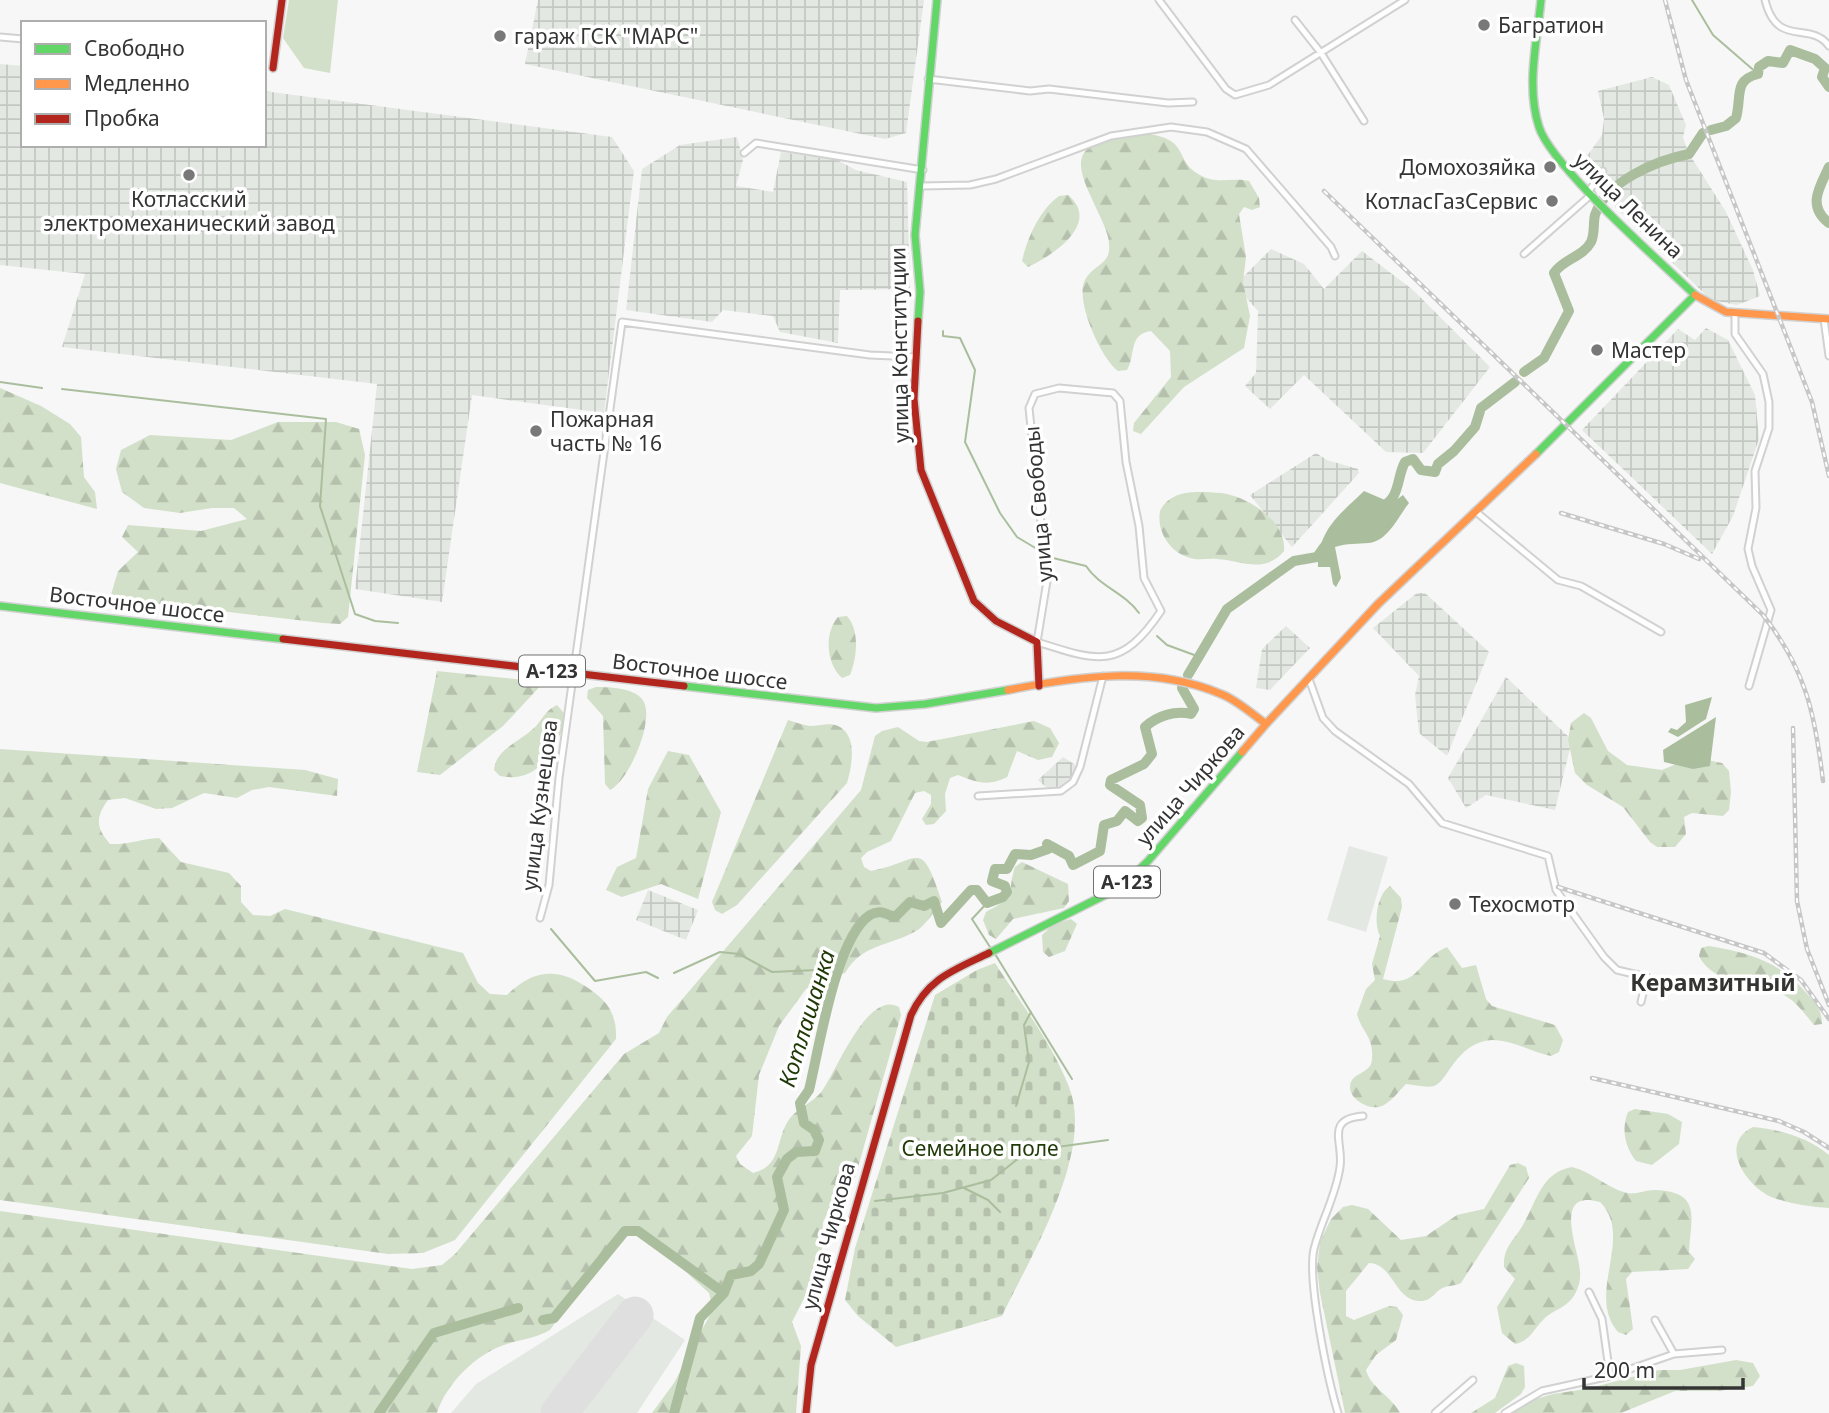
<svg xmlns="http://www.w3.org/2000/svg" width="1829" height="1413" font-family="'Noto Sans',sans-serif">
<defs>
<pattern id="industrial-grid" width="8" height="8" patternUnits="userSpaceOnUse" patternTransform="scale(1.75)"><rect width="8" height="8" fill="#e4e8e3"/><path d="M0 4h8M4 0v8" fill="none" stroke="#c4c8c3"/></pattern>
<pattern id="forest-firs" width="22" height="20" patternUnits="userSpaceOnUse" patternTransform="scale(1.75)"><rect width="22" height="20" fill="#d2e0c9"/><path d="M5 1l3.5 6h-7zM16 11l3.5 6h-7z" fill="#b5c1ad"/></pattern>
<pattern id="cemetery-stones" width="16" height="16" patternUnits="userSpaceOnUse" patternTransform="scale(1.75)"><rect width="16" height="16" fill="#d2e0c9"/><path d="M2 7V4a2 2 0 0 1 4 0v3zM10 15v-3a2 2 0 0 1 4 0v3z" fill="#b5c1ad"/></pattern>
</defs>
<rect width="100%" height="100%" fill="#f6f7f6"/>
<!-- built -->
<path fill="#e4e8e3" d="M1349 846 1388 857 1366 932 1327 920Z
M618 1294 685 1340 637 1413H451L476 1384Z"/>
<!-- industrial -->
<path fill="url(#industrial-grid)" d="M538 0H924L906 133 885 139 525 64Z
M0 64 23 66V145H264V91L612 137 634 171 604 413 472 395 442 602 355 589 377 384 62 347 85 274 0 265Z
M1652 77 1669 85 1686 125 1683 137 1688 152 1726 212 1753 270 1760 296 1737 305 1711 300 1615 207 1608 177 1587 156 1602 135 1604 119 1598 91Z
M737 137 743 160 736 186 773 192 781 152 837 160 856 170 907 182 910 289 840 290 838 343 780 332 773 316 723 310 712 322 626 310 642 169 680 145Z
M1271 249 1304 264 1324 289 1362 251 1413 290 1490 367 1423 453 1386 452 1304 375 1270 409 1245 386 1256 373 1258 311 1235 285Z
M1706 328 1728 340 1755 395 1759 439 1733 516 1712 554 1582 430 1678 329 1695 340Z
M1316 453 1327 460 1358 469 1359 473 1292 547 1250 495Z
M1417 593H1425L1489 652 1447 756 1419 733 1415 695 1419 676 1373 628Z
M1286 626 1310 648 1270 690 1256 688 1262 649Z
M1506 677 1572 740 1555 810 1486 795 1466 808 1448 778Z
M1063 757 1077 766V770L1061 789H1048L1038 780Z
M648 890 698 910 686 940 636 920Z"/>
<!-- forest -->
<path fill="url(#forest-firs)" d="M1139 133C1193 137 1172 160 1200 175 1217 185 1232 177 1249 181L1259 198 1260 207 1252 210 1244 207 1239 214 1246 257 1243 282 1250 316 1244 348 1184 387 1141 434 1133 431 1134 423 1171 377 1170 351 1151 331C1128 334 1136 355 1127 370L1118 371C1102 360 1074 300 1085 280 1096 261 1114 266 1108 237 1103 215 1075 176 1082 157 1088 139 1124 136 1139 133Z
M1059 196 1068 195C1102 223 1052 256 1028 267L1022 261C1027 239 1040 209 1059 196Z
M0 388 41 406 70 424 81 437 84 477 95 492 97 509 0 483Z
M278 422H336L359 429 365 455 348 617 340 624 323 623 110 598 118 571 138 552 122 537 128 525 201 531 247 519 234 508H212L180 513 144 508 122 492 116 469 121 450 150 435 231 440Z
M1221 493C1247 496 1287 521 1284 551 1264 575 1240 560 1217 559 1210 558 1202 560 1195 559 1172 556 1156 533 1160 511 1172 488 1198 492 1221 493Z
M847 616C860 631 857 657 850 675L842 678C826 664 824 633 838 617Z
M437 671 544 682 503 726 440 775 417 772Z
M596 687C610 687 633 688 642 699 657 717 629 781 610 790L605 784 603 716 587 698 588 690Z
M557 705 568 718C553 749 541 784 500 776L494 770C496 749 519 742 533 729 542 721 545 710 557 705Z
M1584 713 1591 718 1608 751 1627 765 1662 770 1693 757 1722 763 1729 771 1731 792 1729 810 1723 816 1692 813 1684 817 1686 834 1675 847H1657L1650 842 1623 807 1587 785 1575 773 1568 740 1571 723Z
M788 720C795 722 803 725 810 726 819 726 830 722 838 726 858 735 852 766 847 783L737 905 722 914 715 910 712 902Z
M1034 721 1050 728 1059 743 1052 757 1038 760 1017 751 1007 777C988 787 976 782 958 775L950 778 945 794 946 811 934 824 926 825 922 819 931 804V795L924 791 915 793 891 841 867 852 861 858 864 867 871 871C922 861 920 836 942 902 935 910 925 926 916 931 888 947 863 943 845 973L821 979 806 989 779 1026 759 1075 752 1136 736 1156 740 1164 753 1173C783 1166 775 1138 790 1118 799 1107 814 1102 822 1091 837 1070 868 989 899 1007L901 1015 855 1178 848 1195 827 1214 823 1222 821 1265 792 1322 801 1346 796 1413H652L674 1383 713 1309 709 1293 662 1250 633 1232 617 1237 550 1330C534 1339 520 1339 504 1345 475 1355 446 1384 437 1413H0V1211L412 1269 442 1265 455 1254 624 1054 659 1033 667 1017 861 790 875 736 882 731 898 727 919 741 927 742Z
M0 749 305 770 338 779 337 796 269 787 252 790 237 798 204 793 172 808 156 809 125 798 108 800C95 818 96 828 110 844 127 845 141 839 159 838L181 862 229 873 241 886V902L253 915 270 916 285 909 463 953 478 983 490 994 507 995C532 970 557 967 585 986 607 1000 617 1013 616 1039L455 1240 423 1253 388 1254 0 1200Z
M668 751 689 755 721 812 698 899 661 884 622 897 606 890 617 867 636 858 648 789Z
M1022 862 1068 884 1069 901 1064 908 1013 919 996 939 989 935 983 920 986 912C1021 893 1005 898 1015 867Z
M1390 886 1401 898 1402 907 1383 979C1419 989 1416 960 1447 947L1462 968 1476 965 1486 999 1492 1006 1555 1025 1563 1040 1559 1052 1551 1056C1531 1052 1513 1040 1492 1040 1456 1042 1448 1082 1434 1086 1426 1088 1415 1085 1406 1084 1399 1091 1391 1102 1382 1106 1371 1111 1349 1100 1350 1086 1352 1071 1371 1075 1372 1059 1374 1037 1362 1032 1357 1014L1366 989 1375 980 1372 964 1380 936C1373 922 1377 894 1390 886Z
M1071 919 1077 924 1065 951 1049 957 1043 952 1042 935 1054 924Z
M1709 946C1751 953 1781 962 1809 996 1817 1005 1822 1011 1822 1024L1814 1025C1804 1013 1796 1001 1782 994 1756 982 1713 985 1699 956L1701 948Z
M1635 1109 1668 1114 1682 1122 1679 1144 1652 1165 1636 1161C1625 1147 1621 1129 1628 1112Z
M1753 1127C1781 1130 1807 1137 1829 1155V1208C1811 1207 1791 1204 1774 1198 1747 1188 1717 1144 1753 1127Z
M1518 1163 1526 1167 1529 1178 1461 1283C1455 1286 1451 1285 1445 1287 1435 1290 1433 1301 1421 1301 1395 1302 1394 1264 1369 1263L1346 1291V1316L1354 1320 1389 1306 1397 1307 1403 1315 1396 1340 1376 1355 1366 1370C1370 1387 1392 1397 1400 1413H1345L1320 1293 1317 1268 1320 1242 1331 1219 1343 1207 1352 1205 1368 1209 1401 1240 1426 1236 1457 1215 1484 1209 1510 1165Z
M1572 1167C1592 1172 1607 1188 1627 1193 1635 1195 1646 1190 1654 1190 1704 1191 1690 1220 1689 1252L1695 1259 1688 1269 1632 1272 1626 1279 1633 1329 1626 1335 1618 1332C1585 1294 1635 1237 1600 1202 1551 1188 1579 1250 1580 1271 1581 1278 1579 1286 1576 1292 1569 1308 1553 1309 1543 1320 1533 1330 1530 1341 1515 1344L1502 1333 1497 1307 1515 1279 1504 1267C1503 1246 1515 1240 1524 1223 1537 1200 1542 1172 1572 1167Z
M1736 1360 1753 1363 1760 1376 1753 1386 1718 1391H1675L1621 1413H1513L1536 1399 1553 1394 1586 1389 1659 1370H1680Z
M1516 1363 1524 1366 1525 1387 1521 1394 1495 1413H1471L1495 1398 1508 1366Z"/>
<!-- cemetery -->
<path fill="url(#cemetery-stones)" d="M995 963C1020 1002 1052 1043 1069 1087 1095 1152 1030 1257 1002 1316L896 1347 858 1316 845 1300 855 1248 935 995 977 970Z"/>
<!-- park -->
<path fill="#d2e0c9" d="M289 0H338L330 73 304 68 283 38Z"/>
<!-- water -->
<path fill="#aabe9d" d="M1364 491 1392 503 1403 495 1409 503C1398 517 1388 541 1369 543 1357 544 1348 543 1335 547L1341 578 1336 587 1333 584 1330 567H1318C1317 531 1340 514 1364 491Z
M1712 697 1706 719 1678 737 1668 732 1671 728 1677 730 1686 722 1685 705Z
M1716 717 1710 766 1693 769 1664 762 1663 750Z"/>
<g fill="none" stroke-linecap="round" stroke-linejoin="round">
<!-- stream -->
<path stroke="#aabe9d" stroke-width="2" d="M1692 0 1713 35 1758 74
M943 331V336L960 338 975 370 965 442 1000 513 1017 537 1037 549
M0 382 42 388
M62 389 326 419 320 506 355 614 375 621 398 623
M1053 558 1086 566C1099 586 1125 593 1139 613
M1157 636 1167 645 1197 656
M987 903 972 919 990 947
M551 929 595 981 646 972 658 978
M995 954 1072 1079
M674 973 720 952 739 954 772 972 839 969
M1016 1106 1029 1062 1024 1025 1031 1012
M964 1188 988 1200 1000 1212
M875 1201 943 1193 991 1180 1028 1151 1108 1140"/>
<!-- river -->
<path stroke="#aabe9d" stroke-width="10" d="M1711 130 1726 126 1736 118C1742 97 1733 80 1758 74L1759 67 1768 61 1783 63 1790 50 1815 59 1825 68 1822 77 1829 87
M1829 167C1819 188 1807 206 1829 223
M1524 372 1544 358 1569 311 1554 273C1563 259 1583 257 1591 242 1595 234 1593 223 1595 215 1606 181 1658 160 1689 154L1703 133
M1378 508C1401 501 1396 478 1405 462L1413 459 1421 470 1435 472 1438 464 1454 451 1475 427 1481 408 1515 382
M1188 675 1227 609 1294 561 1317 557 1324 547
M543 1320 554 1318 625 1231H638L724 1293
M379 1413 434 1333 518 1308
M674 1413 700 1318 724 1293 731 1275 751 1271 759 1264 784 1210 777 1177 787 1159 796 1152 815 1151 819 1140 814 1130 804 1123 800 1103 809 1090C819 1049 836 937 870 915 880 909 886 914 895 917L910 902 924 906 934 901 941 923 971 890H977L987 903 1003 897 1007 892 1005 886 992 881 995 869H1007L1015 854 1031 855 1048 849 1047 844 1069 856 1073 865 1100 851 1104 825 1117 821 1125 811 1138 821 1142 818 1140 805 1110 785 1111 780 1144 764 1152 754 1145 727C1157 716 1175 710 1191 714L1194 709 1182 688 1184 684"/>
<!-- runway -->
<path stroke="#dedfde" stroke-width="37" d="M559 1413 635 1315"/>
<!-- street casing -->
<g stroke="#d0d1d0" stroke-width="9">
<path id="street" d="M1159 0 1226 89 1235 95 1269 85 1405 0
M1765 0C1777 49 1810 20 1829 46
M1295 20 1321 53 1364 121
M0 37 23 39
M928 79 1030 91 1049 89 1168 103 1193 102
M744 153 756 143 923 170
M921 186 970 185 996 179 1111 136 1171 127 1207 132 1246 149 1331 247 1335 256
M1589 191 1603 171
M1524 254 1592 194
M1735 313V334L1763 374 1769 402V428L1755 471 1756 508 1748 549 1752 566 1771 610 1749 686
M1824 319 1829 356
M1059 388 1113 393 1120 401 1126 462 1139 526 1144 578 1161 611C1121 670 1099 662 1037 642L1047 581 1029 408 1035 394Z
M1475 511 1558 580 1581 586 1661 632
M1309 679 1323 718 1335 731 1409 784 1442 823 1548 856 1556 890 1604 957 1617 970 1647 977 1641 1002
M978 796 1061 791 1073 782 1080 767 1103 676
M540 918 549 885 559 778 622 322 870 355 916 357
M1589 1292 1602 1319 1610 1376
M1655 1320 1674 1354
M1338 1413C1328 1380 1307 1281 1314 1249 1321 1221 1336 1196 1340 1167 1344 1143 1324 1119 1363 1116
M1435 1413 1473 1380
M1505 1413 1542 1391 1610 1376 1674 1354 1722 1350"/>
</g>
<!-- fast casing -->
<g stroke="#d0d1d0" stroke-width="10">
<path id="fast" d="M918 321 920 292 915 235 937 0
M1536 454 1695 295C1660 261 1552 167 1539 127 1526 87 1537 41 1541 0
M0 606 283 639
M684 686 876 708 925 704 1008 690
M989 953 1121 887 1148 861 1242 752"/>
</g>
<!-- slow casing -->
<g stroke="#d0d1d0" stroke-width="10">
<path id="slow" d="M1695 295 1726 312 1829 319
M1008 690C1079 676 1153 665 1221 694 1237 700 1252 714 1266 724L1242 752
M1266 724 1378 604 1536 454"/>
</g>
<!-- jam casing -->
<g stroke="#d0d1d0" stroke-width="10">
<path id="jam" d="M273 68 282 0
M918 321 914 399 921 470 974 601 996 621 1037 642 1039 686
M283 639 684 686
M806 1413 811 1365 911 1015C928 978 954 970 989 953"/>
</g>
<!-- street -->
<use href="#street" stroke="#fefefe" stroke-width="5"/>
<!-- fast -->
<use href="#fast" stroke="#63d668" stroke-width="7"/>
<!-- slow -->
<use href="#slow" stroke="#ff974d" stroke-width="7"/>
<!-- jam -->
<use href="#jam" stroke="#b3261e" stroke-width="7"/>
<!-- rail casing -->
<g stroke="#c6c7c6" stroke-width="4.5">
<path id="rail" d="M1665 0 1686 80 1812 402 1829 476
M1324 191 1763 615C1806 670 1815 714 1823 781
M1561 513 1664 544 1699 559
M1793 728 1797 901 1807 949 1829 1005
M1558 887 1764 953 1801 980 1829 1019
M1592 1078 1779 1121 1804 1132 1829 1148"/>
</g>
<!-- rail -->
<use href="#rail" stroke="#fff" stroke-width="2" stroke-dasharray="5" stroke-linecap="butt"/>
</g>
<!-- markers -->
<g fill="#777877" stroke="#fff" stroke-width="2.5">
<circle cx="1484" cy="25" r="7"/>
<circle cx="500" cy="36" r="7"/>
<circle cx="1550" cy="167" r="7"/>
<circle cx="189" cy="175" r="7"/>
<circle cx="1552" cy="201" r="7"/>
<circle cx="1597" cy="350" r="7"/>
<circle cx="536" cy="431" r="7"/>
<circle cx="1455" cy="904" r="7"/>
</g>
<g text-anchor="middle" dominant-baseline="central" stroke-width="7" stroke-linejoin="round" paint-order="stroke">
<!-- shield labels -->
<g fill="#fff" stroke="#707170" stroke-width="2">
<rect x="519" y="655.5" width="66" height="31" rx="5"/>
<rect x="1094" y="866.5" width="66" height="31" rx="5"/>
</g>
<g font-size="19" font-weight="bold" fill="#333433">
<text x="552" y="671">А-123</text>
<text x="1127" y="882">А-123</text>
</g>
<!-- poi labels -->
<g font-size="21" fill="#333433" stroke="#fff" text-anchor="start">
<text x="1498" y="25">Багратион</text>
<text x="514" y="36">гараж ГСК "МАРС"</text>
<text x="1536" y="167" text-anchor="end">Домохозяйка</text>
<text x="189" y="199" text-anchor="middle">Котласский<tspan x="189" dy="24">электромеханический завод</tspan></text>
<text x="1538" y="201" text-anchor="end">КотласГазСервис</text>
<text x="1611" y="350">Мастер</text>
<text x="550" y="419">Пожарная<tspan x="550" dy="24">часть № 16</tspan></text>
<text x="1469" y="904">Техосмотр</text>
</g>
<!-- street labels -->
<g font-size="21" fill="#333433" stroke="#fff">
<text transform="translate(1629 205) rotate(44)">улица Ленина</text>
<text transform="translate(899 345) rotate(-91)">улица Конституции</text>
<text transform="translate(1038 504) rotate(-95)">улица Свободы</text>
<text transform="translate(137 604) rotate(7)">Восточное шоссе</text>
<text transform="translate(700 671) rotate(7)">Восточное шоссе</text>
<text transform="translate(1190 785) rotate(-49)">улица Чиркова</text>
<text transform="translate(539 805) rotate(-83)">улица Кузнецова</text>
<text transform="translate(828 1236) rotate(-75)">улица Чиркова</text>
</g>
<!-- park labels -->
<g font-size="21" fill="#213b09" stroke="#fff">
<text x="980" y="1148">Семейное поле</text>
</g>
<!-- neighbourhood labels -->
<g font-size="23" font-weight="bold" fill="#343533" stroke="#fff">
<text x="1713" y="982">Керамзитный</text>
</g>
<!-- water labels -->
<g font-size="23" font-style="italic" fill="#1f3906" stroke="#fff">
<text transform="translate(806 1018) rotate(-73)">Котлашанка</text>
</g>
</g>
<!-- legend -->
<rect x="21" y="21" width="245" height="126" fill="#ffffff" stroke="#adaead" stroke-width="2"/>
<rect x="35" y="44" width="35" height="10" fill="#63d668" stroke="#adaead" stroke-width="2"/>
<text x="84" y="56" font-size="21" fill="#333433">Свободно</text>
<rect x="35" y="79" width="35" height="10" fill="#ff974d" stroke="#adaead" stroke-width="2"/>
<text x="84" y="91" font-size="21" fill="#333433">Медленно</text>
<rect x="35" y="114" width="35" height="10" fill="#b3261e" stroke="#adaead" stroke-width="2"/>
<text x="84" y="126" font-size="21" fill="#333433">Пробка</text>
<!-- scale -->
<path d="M1584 1378v10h159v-10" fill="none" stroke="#333433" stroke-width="3.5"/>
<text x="1594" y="1378" font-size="21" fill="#333433" stroke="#ffffff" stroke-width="5" paint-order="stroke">200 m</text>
</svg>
